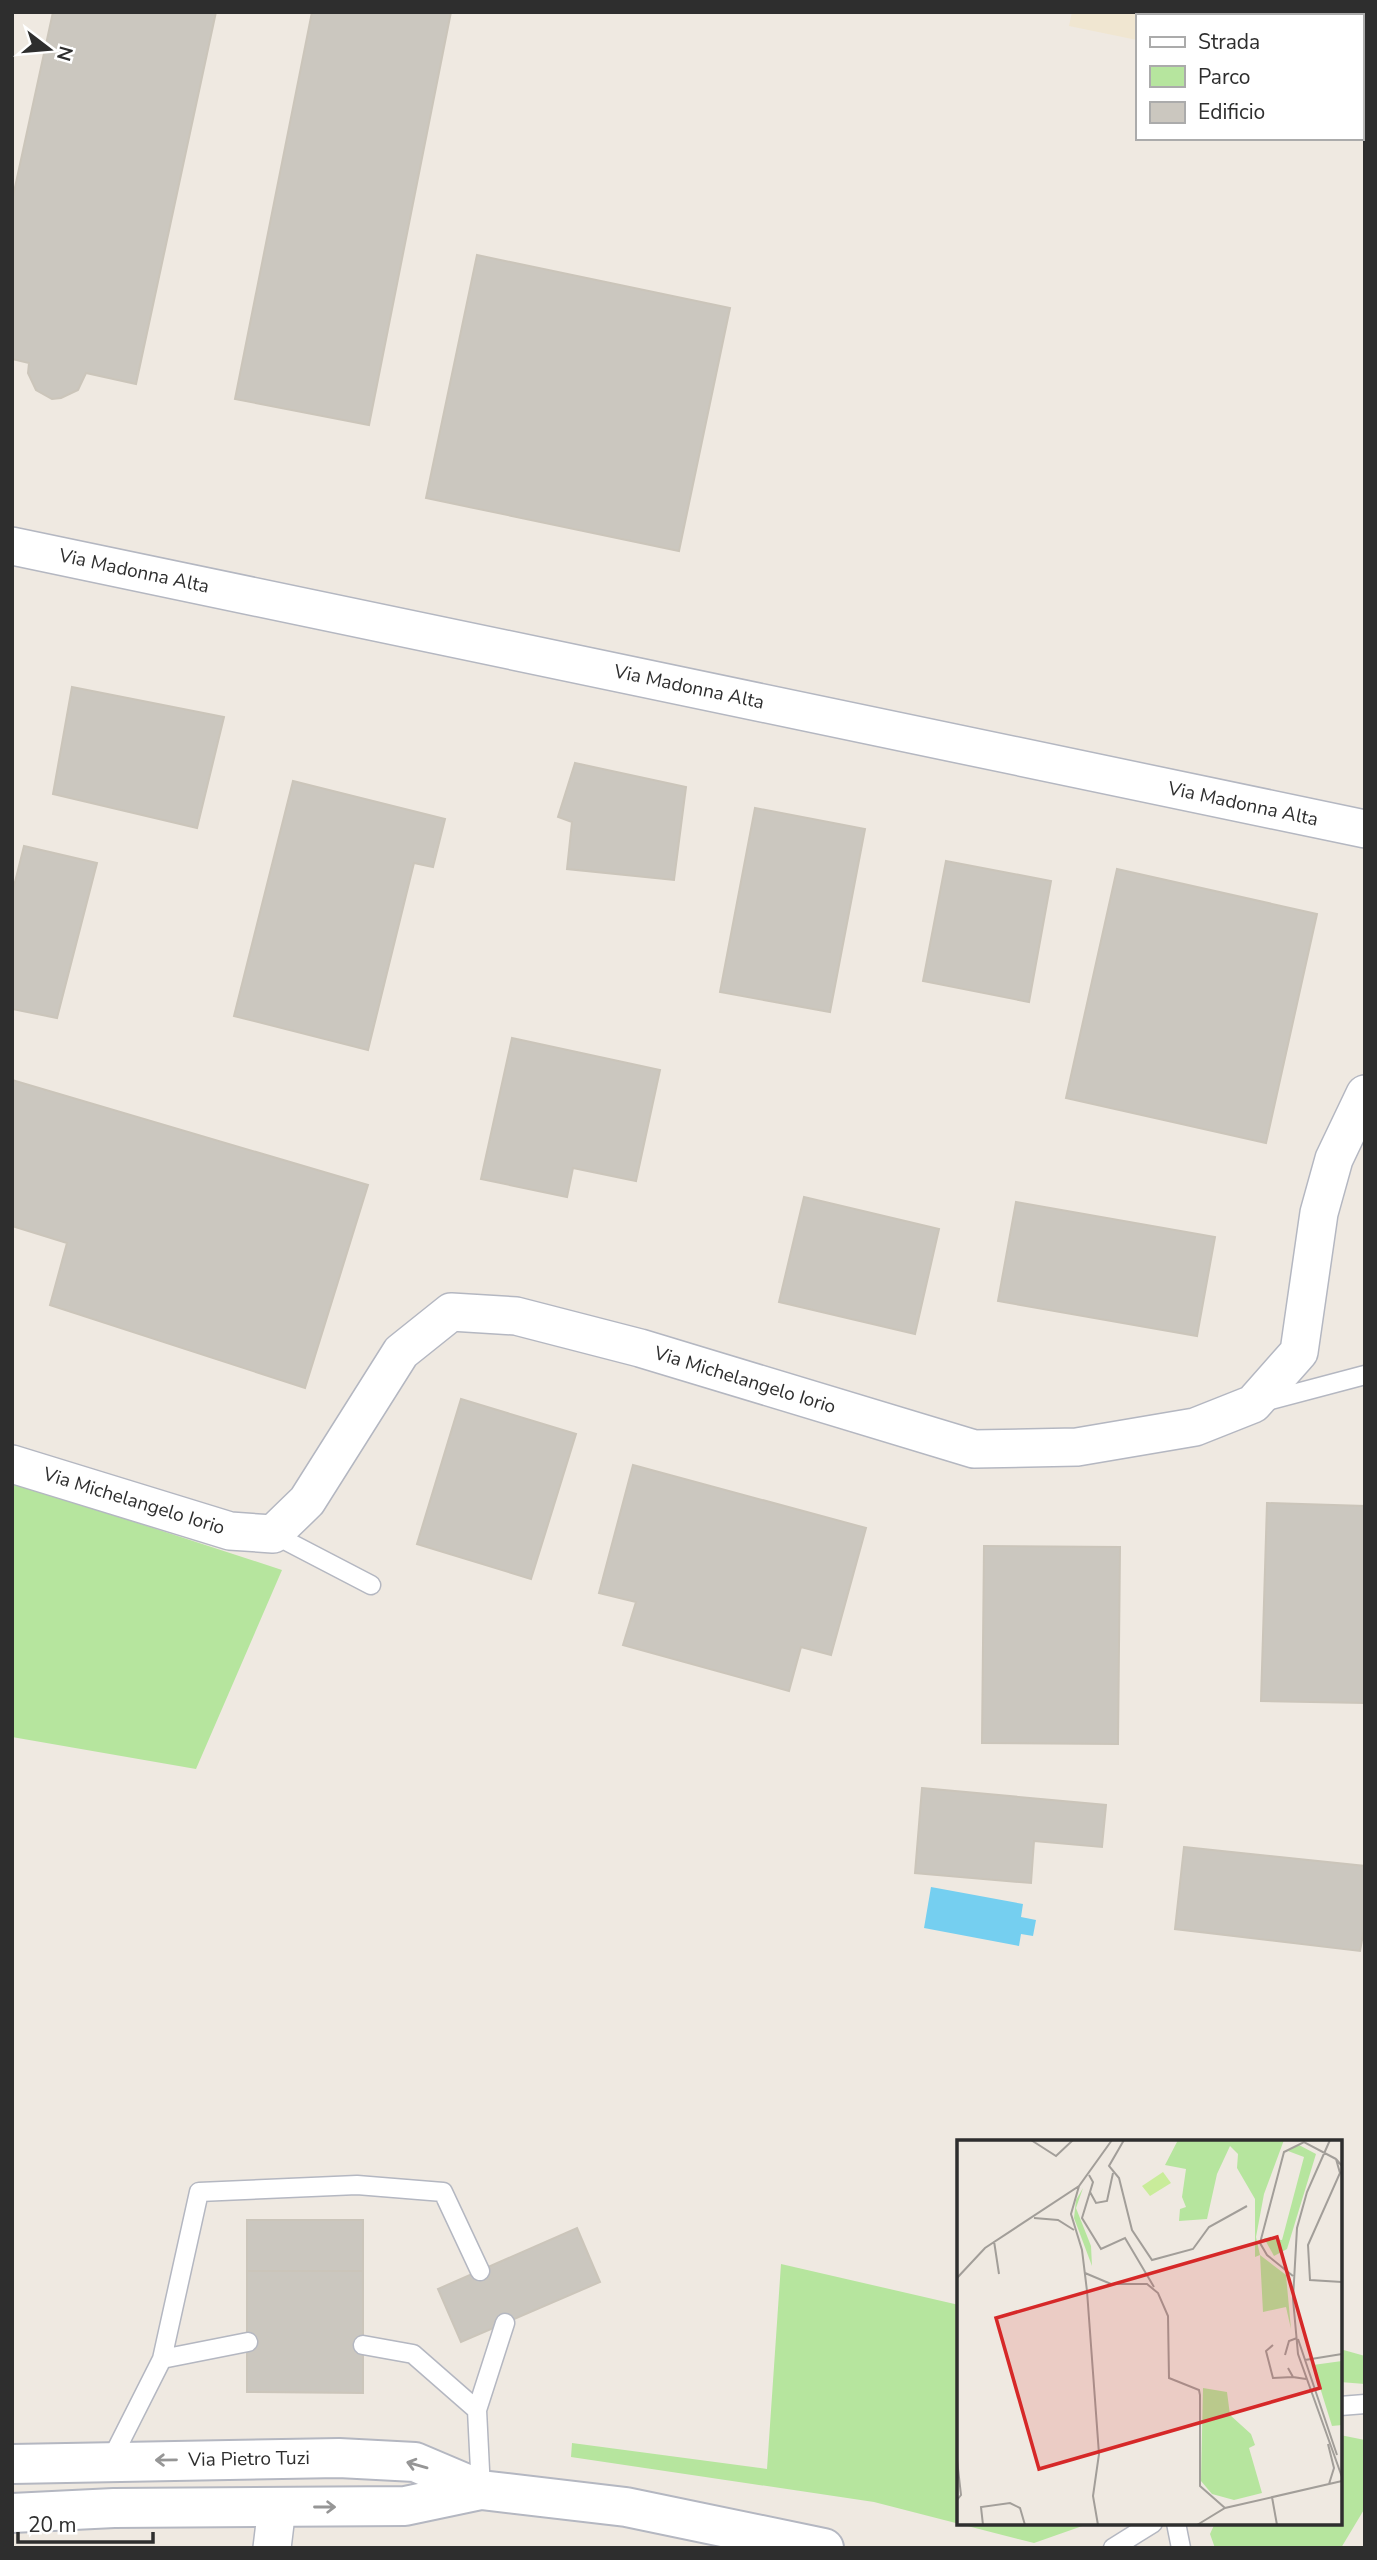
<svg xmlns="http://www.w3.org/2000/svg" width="1377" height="2560" font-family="'Nunito Sans',sans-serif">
<rect width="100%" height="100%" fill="#efe9e1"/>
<!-- education -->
<path fill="#f0e6d1" d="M1072 12H1365V85L1361 84V16H1137V40L1069 26Z"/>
<!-- green -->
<path fill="#b6e59e" d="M12 1482 282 1570 196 1769 12 1737Z
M781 2264 959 2305V2523H1091L1034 2543 874 2502 571 2457 572 2443 767 2469Z
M1340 2349 1365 2356V2384L1340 2382Z
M1340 2435 1365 2440V2508L1341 2548H1215L1210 2534 1215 2523H1340Z"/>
<!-- water -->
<path fill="#75cff0" d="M931 1887 1023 1904 1021 1917 1036 1920 1033 1936 1021 1934 1019 1946 924 1928Z"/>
<!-- building -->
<path fill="#cbc7bf" stroke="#cbc5ba" stroke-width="2" d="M53 12H216L136 384 86 373 78 390 61 398 52 399 36 390 28 373 29 363 12 359V201Z
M312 12H451L369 425 235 399Z
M1301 12H1365V25L1361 24V16H1319Z
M477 255 730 308 679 551 426 498Z
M72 687 224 717 197 828 53 794Z
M575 763 686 787 674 880 567 869 572 822 558 817Z
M293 781 445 819 433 867 414 863 368 1050 234 1016Z
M755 808 865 829 830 1012 720 992Z
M24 846 97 863 57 1018 12 1009V894Z
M946 861 1051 881 1029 1002 923 981Z
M1117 869 1317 914 1266 1143 1066 1098Z
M512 1038 660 1070 636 1181 573 1168 567 1197 481 1179Z
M12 1080 368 1185 305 1388 50 1305 67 1243 12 1226Z
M804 1197 939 1229 915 1334 779 1302Z
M1016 1202 1215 1237 1197 1336 998 1301Z
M461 1399 576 1434 531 1579 417 1544Z
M633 1465 866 1528 831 1655 801 1647 789 1691 623 1645 636 1602 599 1593Z
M1267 1503 1365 1506V1703L1261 1701Z
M984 1546 1120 1547 1118 1744 982 1743Z
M922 1788 1106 1805 1102 1847 1034 1841 1031 1883 915 1873Z
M1184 1847 1365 1866V1924L1360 1951 1175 1929Z
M247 2220H363V2271H247Z
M577 2228 600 2282 461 2342 438 2289Z
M247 2271H363V2393L247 2392Z"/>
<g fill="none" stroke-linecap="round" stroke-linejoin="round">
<!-- lane casing -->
<g stroke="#b4b7c1" stroke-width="21">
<path id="lane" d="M1263 1402 1365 1375
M273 1534 371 1585
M363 2345 413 2354 477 2410 481 2490
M162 2359 199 2192 357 2185 443 2192 480 2271
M1340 2406 1365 2404
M477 2410 505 2323
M111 2460 162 2359 248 2342
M1176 2523 1181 2548
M1113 2548 1153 2523"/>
</g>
<!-- street casing -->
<g stroke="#b4b7c1" stroke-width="40">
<path id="street" d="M12 546 1365 829
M12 1464 230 1531 273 1534 307 1501 401 1352 451 1312 516 1316 640 1348 974 1449 1077 1447 1195 1427 1253 1404 1299 1352 1319 1213 1334 1159 1365 1094
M272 2548 277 2507"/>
</g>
<!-- secondary casing -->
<g stroke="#b4b7c1" stroke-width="42">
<path id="secondary" d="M12 2464 339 2458 415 2462 481 2490 626 2507 824 2548
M12 2513 114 2508 405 2506 481 2490"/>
</g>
<!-- lane -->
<use href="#lane" stroke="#fff" stroke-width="18"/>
<!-- street -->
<use href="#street" stroke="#fff" stroke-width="37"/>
<!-- secondary -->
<use href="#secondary" stroke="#fff" stroke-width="38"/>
</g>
<!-- one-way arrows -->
<defs><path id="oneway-shaft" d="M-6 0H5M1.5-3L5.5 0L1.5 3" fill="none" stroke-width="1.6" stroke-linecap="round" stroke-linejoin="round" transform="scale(1.75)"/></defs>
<g stroke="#969696">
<use href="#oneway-shaft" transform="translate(166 2460) rotate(179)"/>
<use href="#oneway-shaft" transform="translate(417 2465) rotate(-164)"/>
<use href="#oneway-shaft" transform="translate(325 2507)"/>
</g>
<g text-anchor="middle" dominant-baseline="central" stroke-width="6" stroke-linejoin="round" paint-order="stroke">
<!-- street labels -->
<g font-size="19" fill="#2e2e2e" stroke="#fff">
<text transform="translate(134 571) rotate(12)">Via Madonna Alta</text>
<text transform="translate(689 687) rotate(12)">Via Madonna Alta</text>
<text transform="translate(1243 804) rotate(12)">Via Madonna Alta</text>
<text transform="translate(745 1380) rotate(17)">Via Michelangelo Iorio</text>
<text transform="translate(134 1501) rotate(17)">Via Michelangelo Iorio</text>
<text transform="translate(249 2459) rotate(-1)">Via Pietro Tuzi</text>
</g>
</g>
<!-- overview -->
<g transform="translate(957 2140)">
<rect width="385" height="385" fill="#efe9e1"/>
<path d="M221 0H327L307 54 299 97 303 115 329 135 334 189 329 167 306 172 303 115 298 117V59L280 28 281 14 273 6 260 34 250 79 222 81 223 69 229 67 225 57 229 29 208 25ZM342 5 359 14 330 109 317 116 307 98 325 100 347 17 331 11ZM126 48 119 68 134 106 135 126 117 78 119 60ZM385 221V285L375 286 356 225ZM246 248 270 252 273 275 294 294 298 305 292 308 305 353 277 360 255 354 244 341Z" fill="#b6e59e"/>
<path d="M206 32 214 43 193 56 185 46Z" fill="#c9ec9a"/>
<path fill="none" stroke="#a29e99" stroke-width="2" d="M74 0 99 16 116 0M167 0 152 26 162 38 175 90 195 120 236 109 252 87 290 66M373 0 350 52 340 88 336 159 341 214 385 337M385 26 379 19 383 33 351 105 353 140 385 142M132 35 136 42 125 78 144 109 168 98 197 147M122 46 114 74 125 110 130 151 142 314 136 356 141 385M133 52 139 63 150 61 156 33M77 78 101 80 117 90M37 101 42 134M128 133 154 144H190L201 153 211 176 212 238 242 250 243 255V346L268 368M336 136 310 115 303 103 327 12 347 2 379 19M0 138 28 108 122 46 155 0M341 199 380 315M316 205 309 211 316 238 336 237M328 215 332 201 340 198M348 220 385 214M331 228 336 237 349 239M371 304 377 328 372 344M0 320 4 355 0 360M315 357 320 385M26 385 24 367 53 363 63 368 68 385M240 385 268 368 385 341"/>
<path fill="#d62828" fill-opacity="0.15" stroke="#d62828" stroke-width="3.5" d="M320 97 363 248 82 329 39 178Z"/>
<rect width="385" height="385" fill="none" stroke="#2e2e2e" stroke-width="3.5"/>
</g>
<!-- border -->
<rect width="1377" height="2560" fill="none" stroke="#2e2e2e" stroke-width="28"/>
<!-- legend -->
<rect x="1136" y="14" width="228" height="126" fill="#ffffff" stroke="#ababab" stroke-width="2"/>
<rect x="1150" y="37" width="35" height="10" fill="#ffffff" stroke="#ababab" stroke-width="2"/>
<text x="1198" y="49" font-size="21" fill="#2e2e2e">Strada</text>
<rect x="1150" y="66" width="35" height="21" fill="#b6e59e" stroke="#ababab" stroke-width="2"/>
<text x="1198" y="84" font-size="21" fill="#2e2e2e">Parco</text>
<rect x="1150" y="102" width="35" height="21" fill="#cbc7bf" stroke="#ababab" stroke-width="2"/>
<text x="1198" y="119" font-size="21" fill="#2e2e2e">Edificio</text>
<!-- north arrow -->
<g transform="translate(49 49) rotate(106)" stroke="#ffffff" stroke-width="5" paint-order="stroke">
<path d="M0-5L12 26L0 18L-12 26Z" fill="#2e2e2e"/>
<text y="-10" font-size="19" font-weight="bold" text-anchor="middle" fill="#2e2e2e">N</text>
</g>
<!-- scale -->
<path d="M18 2532v10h135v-10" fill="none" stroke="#2e2e2e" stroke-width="3.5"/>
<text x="28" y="2532" font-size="21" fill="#2e2e2e" stroke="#ffffff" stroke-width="5" paint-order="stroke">20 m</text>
</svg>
